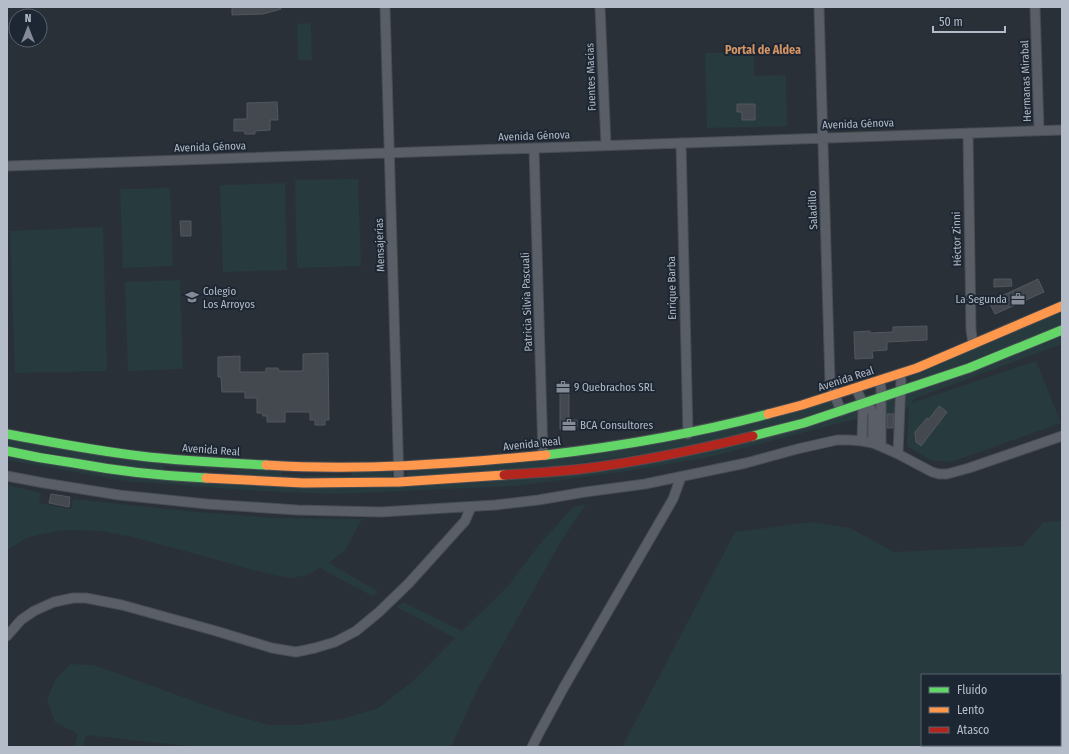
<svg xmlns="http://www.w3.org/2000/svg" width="1069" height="754" font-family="'Fira Sans Condensed',sans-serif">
<rect width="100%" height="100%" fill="#2a3038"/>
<!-- green -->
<path fill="#273a3e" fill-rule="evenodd" d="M311 23 312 60H298L297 24Z
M754 52V76L786 75 787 126 707 128 705 53Z
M358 179 361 266 297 268 295 180Z
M285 183 287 270 223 272 220 185Z
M170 188 173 266 123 268 120 189Z
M103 227 107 371 15 373 10 231Z
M180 280 183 369 128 371 125 282Z
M1062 310V327L1022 344 911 381 909 377Z
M1062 330V344L916 398 911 403 1036 361 1061 423 951 462 930 460 907 446 909 405 904 410V415L894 416V414H883L876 418 856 419 709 457 628 471 515 486 332 494 261 491 125 481 7 460V451L181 477 474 478 733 441Z
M830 401 834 405 833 408 803 421 614 462 407 477V472L549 459Z
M7 437 282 469 281 475 351 476 352 470 392 472V476L390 478 235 476 234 471 164 466 163 471 7 447Z
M7 485 41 493 39 503 71 509 73 499 187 511 273 518 362 519 345 550 329 563 379 592 372 596 320 568 307 575 291 578 269 574 133 537 100 531 63 530 28 537 7 550Z
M586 504 560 543 476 692 451 747H197L86 735 83 747H75L78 734 55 722 47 700 55 680 71 664 94 665 227 713 269 725H300L342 719 378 708 411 683 455 638 397 607 403 602 462 631 509 585 539 545 573 507Z
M1062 521V747H622L735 532 813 522 850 528 894 552 1023 546 1043 522ZM922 675H1060V745H922Z"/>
<!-- building -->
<path fill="#444950" stroke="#52575f" d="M232 7H281V9L263 14 232 15Z
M277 102 278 120H270V130L255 131V134H245L244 131H234V119H247V103Z
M737 104H755V120H742V112H737Z
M180 221H191V236H181Z
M994 279H1011L1012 286 994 287Z
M1038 279 1044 292 995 314 989 302Z
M927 326V340L887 342V350L872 351 873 358 855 359 854 332 870 331V333L893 332V327Z
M328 353 329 420H325V425H315V420H310V412H285V422H267V416H263L262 413H257V398H245V392H222L221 377H218V357L240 356V372H266V368H278L279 371H303V354Z
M560 383H569V420H577V427L569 429H560Z
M939 406 947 412 921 446 916 442 915 432 927 418 929 419Z
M887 414H894L893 428H887Z
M51 494 70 497 69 507 49 503Z"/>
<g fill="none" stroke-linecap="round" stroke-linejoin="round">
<!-- street casing -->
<g stroke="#484c53" stroke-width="11">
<path id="street" d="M385 7 399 482
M600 7 606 145
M819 7 830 383 841 411
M1035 7 1039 130
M968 133 971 330 973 344
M681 143 688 434
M534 148 543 455
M7 166 1062 130
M879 381 881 388V446
M856 388 863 404 862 441
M863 404 871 409 873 414V443
M898 454 901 380 899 374
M7 476 44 483 119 495 207 504 297 510 381 512 495 505 538 500 585 492 645 484 746 463 797 449 837 440H850L862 441 873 443 898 454 932 472 939 474H947L969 468 1062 436
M7 636 21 620 34 611 54 602 73 598H86L122 605 216 631 272 648 296 652 315 648 335 642 356 631 379 612 409 583 465 521 471 507
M532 747 538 735 564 687 673 499 681 477"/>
</g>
<!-- fast casing -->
<g stroke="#484c53" stroke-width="11">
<path id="fast" d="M7 434C51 442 96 451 140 456 182 461 224 463 266 465
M753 436 804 423 969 368 1062 330
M7 451C29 456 51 460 74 463 117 471 161 476 206 478
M546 455C622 446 693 434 768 414"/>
</g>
<!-- slow casing -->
<g stroke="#484c53" stroke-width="11">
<path id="slow" d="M768 414 802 405 917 368 1062 306
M266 465C359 471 453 464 546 455
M206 478 303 483 399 482 504 475"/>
</g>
<!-- jam casing -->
<g stroke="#484c53" stroke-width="11">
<path id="jam" d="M504 475C530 473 555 472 581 469 639 462 696 450 753 436"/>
</g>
<!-- street -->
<use href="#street" stroke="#5a5e66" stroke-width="9"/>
<!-- fast -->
<use href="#fast" stroke="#63d668" stroke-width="9"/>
<!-- slow -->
<use href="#slow" stroke="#ff974d" stroke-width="9"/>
<!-- jam -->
<use href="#jam" stroke="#b3261e" stroke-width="9"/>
</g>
<!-- icons -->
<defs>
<g id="school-bare" transform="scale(1.08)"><path d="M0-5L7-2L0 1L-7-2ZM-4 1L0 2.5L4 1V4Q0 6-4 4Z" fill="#848b96" stroke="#1d2633" stroke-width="2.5" paint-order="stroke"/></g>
<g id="office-bare" transform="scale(1.08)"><path d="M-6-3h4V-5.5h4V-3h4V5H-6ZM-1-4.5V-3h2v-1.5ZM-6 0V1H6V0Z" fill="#848b96" stroke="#1d2633" stroke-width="2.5" paint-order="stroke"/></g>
</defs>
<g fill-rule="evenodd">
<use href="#school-bare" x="192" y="297"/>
<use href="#office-bare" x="1018" y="299"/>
<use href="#office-bare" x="563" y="387"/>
<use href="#office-bare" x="569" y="425"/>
</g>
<g text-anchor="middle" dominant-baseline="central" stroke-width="4" stroke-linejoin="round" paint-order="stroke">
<!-- street labels -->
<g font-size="11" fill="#b4bcc9" stroke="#1d2633">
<text transform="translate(591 77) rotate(-92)">Fuentes Macias</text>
<text transform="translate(1026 81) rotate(-92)">Hermanas Mirabal</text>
<text transform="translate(858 124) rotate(-2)">Avenida Génova</text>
<text transform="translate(534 136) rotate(-2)">Avenida Génova</text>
<text transform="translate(210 147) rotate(-2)">Avenida Génova</text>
<text transform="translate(813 210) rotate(-92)">Saladillo</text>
<text transform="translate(957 239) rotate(-91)">Héctor Zinni</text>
<text transform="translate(380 245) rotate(-92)">Mensajerías</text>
<text transform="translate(672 288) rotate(-91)">Enrique Barba</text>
<text transform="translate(527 302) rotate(-92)">Patricia Silvia Pascuali</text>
<text transform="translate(846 379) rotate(-18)">Avenida Real</text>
<text transform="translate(532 444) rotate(-6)">Avenida Real</text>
<text transform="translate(211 450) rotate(4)">Avenida Real</text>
</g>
<!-- poi labels -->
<g font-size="11" fill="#b4bcc9" stroke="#1d2633" text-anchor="start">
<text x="203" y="291">Colegio<tspan x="203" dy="13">Los Arroyos</tspan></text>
<text x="1007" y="299" text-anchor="end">La Segunda</text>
<text x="574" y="387">9 Quebrachos SRL</text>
<text x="580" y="425">BCA Consultores</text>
</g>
<!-- neighbourhood labels -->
<g font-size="12" font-weight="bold" fill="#d59563" stroke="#1d2633">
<text x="763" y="50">Portal de Aldea</text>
</g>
</g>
<!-- border -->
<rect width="1069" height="754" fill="none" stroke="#b4bcc9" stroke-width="16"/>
<!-- legend -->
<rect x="921" y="674" width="140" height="72" fill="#1d2633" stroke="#59626f"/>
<rect x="929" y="687" width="20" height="6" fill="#63d668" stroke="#59626f"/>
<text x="957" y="694" font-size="12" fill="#b4bcc9">Fluido</text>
<rect x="929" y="707" width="20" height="6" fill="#ff974d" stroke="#59626f"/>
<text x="957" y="714" font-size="12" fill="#b4bcc9">Lento</text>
<rect x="929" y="727" width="20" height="6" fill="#b3261e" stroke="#59626f"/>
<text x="957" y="734" font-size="12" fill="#b4bcc9">Atasco</text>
<!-- north arrow -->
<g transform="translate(28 28)"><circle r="19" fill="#1d2633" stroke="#59626f"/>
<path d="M0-3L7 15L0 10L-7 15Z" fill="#848b96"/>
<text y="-6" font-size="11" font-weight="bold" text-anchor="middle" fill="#b4bcc9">N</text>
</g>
<!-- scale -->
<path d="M933 26v6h72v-6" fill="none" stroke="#b4bcc9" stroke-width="2"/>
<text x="939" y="26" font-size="12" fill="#b4bcc9" stroke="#1d2633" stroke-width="3" paint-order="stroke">50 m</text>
</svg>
